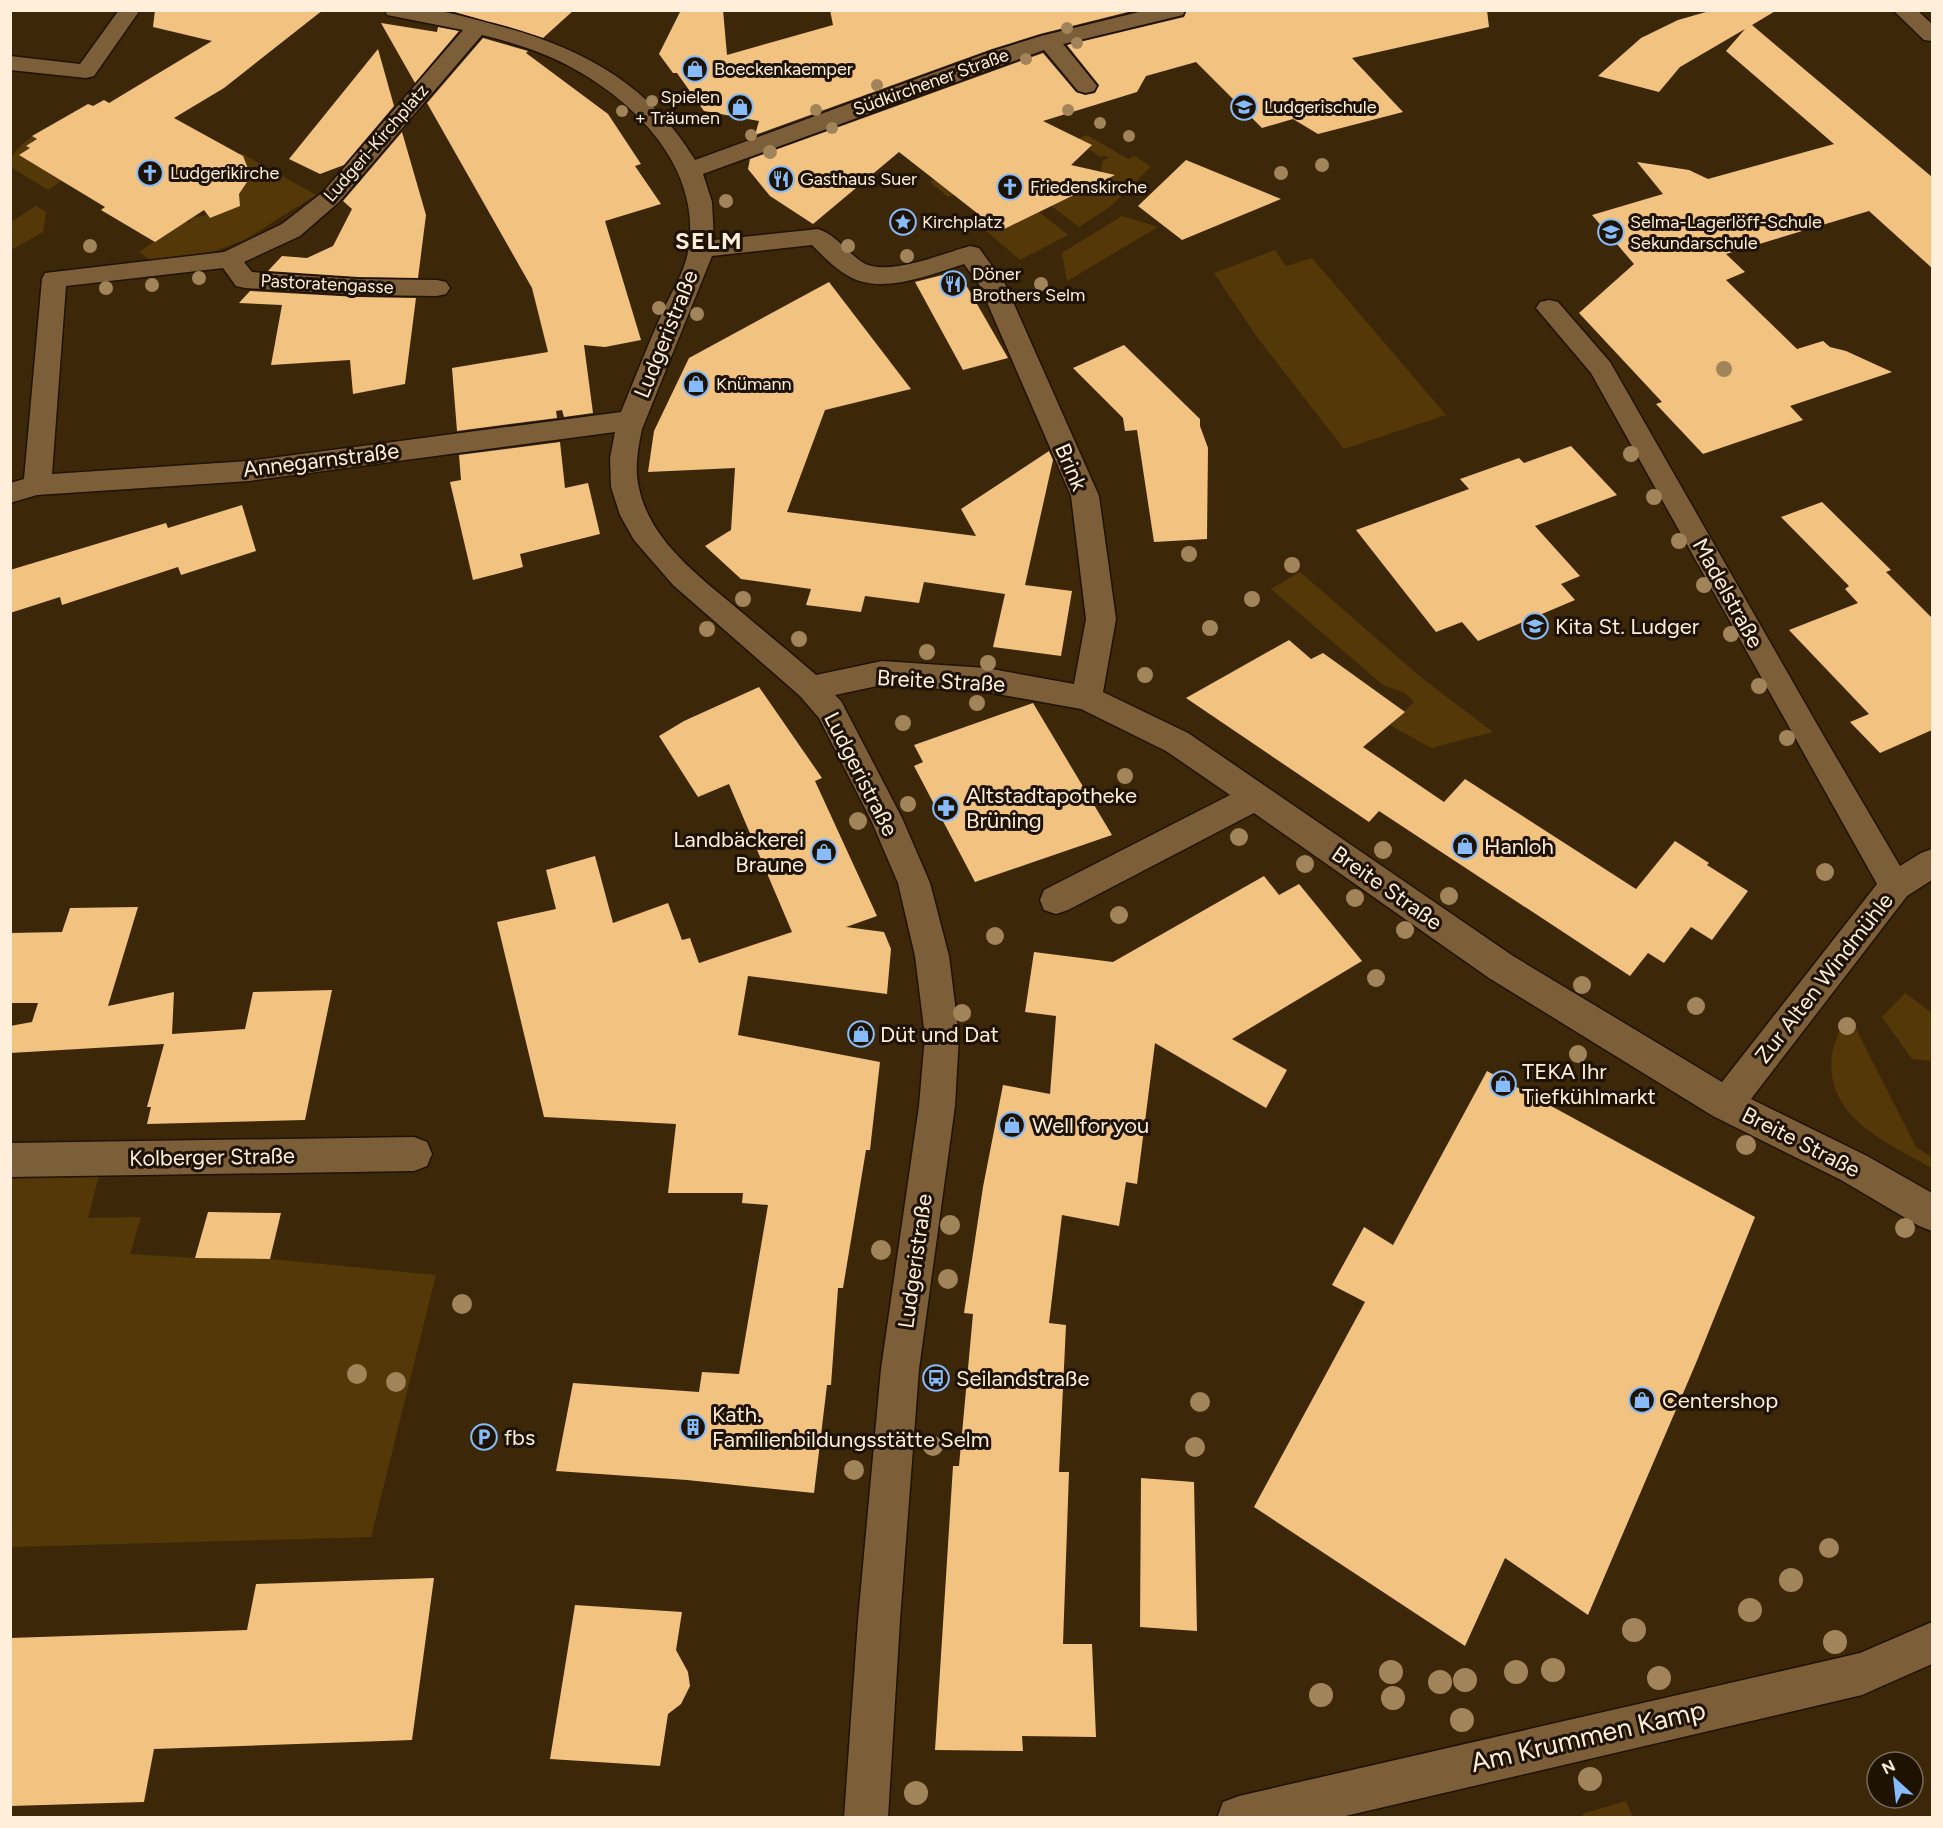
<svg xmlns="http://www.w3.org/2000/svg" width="1943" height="1828" font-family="Figtree,sans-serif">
<rect width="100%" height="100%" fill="#3c2809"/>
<!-- green -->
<path fill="#543808" d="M1028 129 1075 140 1087 135 1128 159 1135 156 1151 167 1111 206 1079 227 1050 205 1106 177 1107 173 1101 172 1103 160 1109 158 1107 156 1100 157 1088 148 948 197 930 182Z
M32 136 37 139 26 146 66 178 48 190 11 167C9 153 22 145 32 136Z
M238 154H243L316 195 246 239 215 251 153 262 139 252 184 222H190L192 218 207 215 210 218 216 216Z
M36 206 46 212 43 232 11 250V222Z
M1034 208 1068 235 1020 260 984 229 996 223 995 230H1003V224L1022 215 1026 218 1031 216Z
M1122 216 1158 227 1067 281 1062 253Z
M1275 250 1286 266 1312 258 1446 415 1344 449 1257 337 1214 273Z
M1300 572 1423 679 1493 732 1431 748 1390 725 1414 702 1405 693 1383 685 1271 589Z
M1905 993 1932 1013V1061L1912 1059 1882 1017Z
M1853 1023 1916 1147 1932 1157V1168C1889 1143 1824 1118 1832 1055 1833 1046 1838 1037 1840 1028Z
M10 1172H100L88 1218 141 1217 130 1254 195 1258 270 1259 436 1275 371 1537 11 1547Z
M1626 1801 1633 1817H1583L1582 1814Z"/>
<!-- building -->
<path fill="#f2c280" d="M155 10H323L224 88 174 118 243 156 251 176 239 194 240 206 210 218 204 210 155 242 101 210 105 207 19 155 30 148 26 146 37 139 32 136 88 104 93 106 104 100 109 103 212 41 153 27Z
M448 10H574L543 38Z
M681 10H723L727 55 833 25 830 10H1136L1040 34 992 49 755 135 759 121 704 111 677 73H673L659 54Z
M1187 10H1487L1489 27 1352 58 1403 112 1318 134 1293 119 1262 128 1196 62 1146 76 1137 92 1043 121 1092 145 1071 165 1115 175 1000 231 899 152 813 224 770 196 748 169 750 159 1043 53 1076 92 1085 95 1095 93 1099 85 1067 45 1184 17Z
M1713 10H1777L1752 25 1932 177V268L1869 211 1726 254 1745 272 1726 280 1797 349 1823 341 1830 347 1846 351 1892 372 1790 406 1803 420 1703 454 1656 404 1662 402 1579 313 1634 264 1592 215 1663 194 1637 162 1689 170 1708 179 1834 144 1726 51 1745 29 1680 67 1659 92 1598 76 1641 38 1678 20Z
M381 23 437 32 438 27 459 31 415 83Z
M483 38 528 51 526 53 608 114 641 164 635 166 661 204 605 221 641 340 605 347 584 345 593 413 564 417 562 410 556 411 557 418 457 431 452 368 548 352 532 288 427 103Z
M378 49 394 106 344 165 320 174 289 159Z
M402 132 426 215 418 278 358 277 268 271 282 256 307 258 333 246 352 209 343 201Z
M1186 160 1281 199 1182 240 1138 206Z
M958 271 1008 358 963 370 915 282Z
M829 282 911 389 825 410 787 512 976 536 961 509 1049 451 1053 460 1025 585 1072 591 1061 656 993 647 1005 594 924 582 919 603 865 596 861 612 806 605 811 589 741 579 705 546 731 530 735 468 648 472 654 431 689 358Z
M250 291 358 297 416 298 405 384 353 394 350 360 271 365 282 305 239 303Z
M1124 345 1200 419V426L1208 448 1207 539 1154 542 1137 430 1125 431 1123 418 1073 368Z
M560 442 565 488 588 483 600 534 520 554 523 567 473 580 450 482 461 480 459 455Z
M1571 446 1617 495 1535 526 1580 576 1561 584 1575 600 1478 641 1462 622 1436 632 1356 530 1469 489 1460 479 1519 458 1524 463Z
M1822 502 1891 570 1886 572 1932 618V730L1880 753 1850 722 1869 714 1789 630 1858 603 1845 589 1849 586 1781 517Z
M242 505 256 551 181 575 178 567 62 605 60 597 10 613V570L166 523 168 528Z
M1289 640 1311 659 1323 653 1405 712 1363 747 1444 802 1465 779 1636 889 1675 841 1709 863 1707 865 1748 891 1712 940 1691 927 1664 963 1648 953 1630 976 1379 811 1369 822 1186 698Z
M759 687 822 778 815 781 877 916 846 927 884 932 891 949 887 994 748 976 738 1035 880 1062 870 1150H866L843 1288H838L831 1385H827L814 1493 687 1480 556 1471 573 1383 699 1392 702 1372 739 1374 768 1205 742 1203 743 1193H668L676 1124 544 1117 497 922 556 909 546 870 595 856 613 923 668 903 682 940 690 938 699 963 792 932 729 784 698 797 659 736 684 721Z
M1033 703 1112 835 975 882 914 766 923 762 914 745Z
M1264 876 1279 895 1299 884 1362 961 1232 1039 1287 1070 1266 1108 1155 1043 1137 1184 1126 1182 1119 1226 1062 1215 1049 1323 1066 1325 1059 1472H1069L1063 1644H1092L1096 1737 1022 1736 1023 1751 935 1750 953 1466H959L973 1314 964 1313 983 1187 1003 1085 1050 1094 1056 1016 1025 1012 1034 952 1113 962Z
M138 907 108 1006 174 992 172 1034 245 1029 253 992 332 990 305 1120 147 1124 151 1107H147L164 1044 10 1053V1026L32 1022 38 1003H10V933L62 932 70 908Z
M1487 1071 1755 1217 1696 1363 1588 1615 1505 1558 1465 1646 1254 1507 1365 1302 1332 1285 1364 1227 1393 1245Z
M208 1212 281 1213 270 1259 195 1258Z
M1141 1478 1194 1482 1197 1631 1140 1627Z
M434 1578 412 1740 154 1749 144 1802 10 1806V1638L247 1630 256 1584Z
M575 1605 682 1612 676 1650 688 1672 690 1686 681 1704 668 1714 660 1766 550 1759Z"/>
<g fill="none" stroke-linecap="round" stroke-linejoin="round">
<!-- minor casing -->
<g stroke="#1f1200" stroke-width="3">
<path id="minor" d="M119 10H140L94 76 86 78 10 70V56L80 64Z
M385 10C400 10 415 10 430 10 451 12 473 19 492 24 578 46 648 82 695 160L993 51 1041 36 1147 10H1185L1183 15 1063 44 1097 86 1094 91 1086 93 1078 91 1044 50 703 174 712 202 714 240 818 229C835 234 847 252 862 262 886 278 944 253 970 246L979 248 1005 284 1099 496 1116 619 1103 692 1188 733 1513 956 1722 1082 1877 884 1591 373 1536 308 1540 302 1549 300 1558 302 1610 362 1822 733 1900 866 1921 853 1932 849V880L1907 896 1751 1099 1867 1156 1932 1193V1231L1919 1226 1841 1180 1713 1116 1489 978 1254 813 1068 910 1056 914 1044 910 1040 900 1044 890 1230 795 1166 751 1081 709 986 692 882 685 835 695 841 701 902 818 930 883 949 956 959 1036 955 1106 919 1369 900 1620 888 1818H844L858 1620 881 1369 919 1106 925 1036 915 956 898 883 871 820 819 718 800 696 673 585 634 540 620 515 611 487 610 458 615 432 249 481 37 495 10 503V483L24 479 42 279 45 273 224 252 282 224 323 192 463 30 387 15ZM482 35C514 43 547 53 576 70 640 106 703 172 688 252 684 273 672 291 663 311 648 344 635 378 621 412L249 461 52 474 66 286 223 268 236 286 245 288 358 295 437 296 446 294 450 288 446 282 437 280 358 279 252 272 244 262 300 236 339 202ZM812 245C824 257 836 270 852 278 885 294 932 274 964 264L980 286 1071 496 1086 619 1074 684 986 668 882 661 816 675C791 653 765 632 739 610 700 577 650 541 639 488 634 469 638 448 642 429L712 256Z
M1893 10H1917L1932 24V41L1924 40Z
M414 1137 427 1142 432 1154 427 1166 414 1171 10 1177V1143Z
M1932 1622V1664L1862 1695 1337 1818H1217L1223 1802 1239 1796 1860 1653Z"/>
</g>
<!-- minor -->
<use href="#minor" fill="#7c5f38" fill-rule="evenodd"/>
</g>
<!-- trees -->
<g fill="#a2845b">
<circle cx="1067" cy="28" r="6"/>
<circle cx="1077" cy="43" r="6"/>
<circle cx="1026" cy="59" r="6"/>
<circle cx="877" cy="85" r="6"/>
<circle cx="652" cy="101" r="6"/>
<circle cx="816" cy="110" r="6"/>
<circle cx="1068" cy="110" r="6"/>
<circle cx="622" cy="111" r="6"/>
<circle cx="1100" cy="123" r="6"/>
<circle cx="832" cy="128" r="6"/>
<circle cx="751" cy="135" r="6"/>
<circle cx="1129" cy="136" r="6"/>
<circle cx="770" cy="152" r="7"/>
<circle cx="1322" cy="165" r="7"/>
<circle cx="1281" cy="173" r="7"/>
<circle cx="726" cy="201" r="7"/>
<circle cx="90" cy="246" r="7"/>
<circle cx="848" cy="246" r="7"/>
<circle cx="907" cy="256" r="7"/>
<circle cx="199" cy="278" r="7"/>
<circle cx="1041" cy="284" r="7"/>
<circle cx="152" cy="285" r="7"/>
<circle cx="106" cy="288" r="7"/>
<circle cx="659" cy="308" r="7"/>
<circle cx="697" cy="314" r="7"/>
<circle cx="1724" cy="369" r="8"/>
<circle cx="1631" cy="454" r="8"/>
<circle cx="1654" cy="497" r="8"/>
<circle cx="1679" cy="541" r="8"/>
<circle cx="1189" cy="554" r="8"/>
<circle cx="1292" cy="565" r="8"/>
<circle cx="1704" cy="585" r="8"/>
<circle cx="743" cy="599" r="8"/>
<circle cx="1252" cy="599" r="8"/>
<circle cx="1210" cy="628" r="8"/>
<circle cx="707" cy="629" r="8"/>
<circle cx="1731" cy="634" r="8"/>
<circle cx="799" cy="639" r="8"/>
<circle cx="927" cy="652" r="8"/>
<circle cx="988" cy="663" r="8"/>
<circle cx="1145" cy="675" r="8"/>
<circle cx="1759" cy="686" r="8"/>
<circle cx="977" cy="703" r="8"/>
<circle cx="903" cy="723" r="8"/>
<circle cx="1787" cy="738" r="8"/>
<circle cx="1125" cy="776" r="8"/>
<circle cx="908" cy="804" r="8"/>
<circle cx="858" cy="821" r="9"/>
<circle cx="1239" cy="837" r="9"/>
<circle cx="1383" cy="850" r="9"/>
<circle cx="1305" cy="864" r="9"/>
<circle cx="1825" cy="872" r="9"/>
<circle cx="1449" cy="896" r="9"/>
<circle cx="1355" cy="898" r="9"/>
<circle cx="1119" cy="915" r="9"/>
<circle cx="1405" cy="930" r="9"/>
<circle cx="995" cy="936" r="9"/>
<circle cx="1376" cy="978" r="9"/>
<circle cx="1582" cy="985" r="9"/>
<circle cx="1696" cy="1006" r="9"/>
<circle cx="962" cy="1013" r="9"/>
<circle cx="1847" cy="1026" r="9"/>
<circle cx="1578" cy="1054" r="9"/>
<circle cx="1746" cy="1145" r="10"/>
<circle cx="950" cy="1225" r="10"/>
<circle cx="1905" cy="1228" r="10"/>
<circle cx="881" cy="1250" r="10"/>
<circle cx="948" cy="1279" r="10"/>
<circle cx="462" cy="1304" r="10"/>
<circle cx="357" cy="1374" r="10"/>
<circle cx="396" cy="1382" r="10"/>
<circle cx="1200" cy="1402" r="10"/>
<circle cx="933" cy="1446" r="10"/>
<circle cx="1195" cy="1447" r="10"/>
<circle cx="854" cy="1470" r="10"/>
<circle cx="1829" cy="1548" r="10"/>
<circle cx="1791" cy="1580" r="12"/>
<circle cx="1750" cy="1610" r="12"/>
<circle cx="1634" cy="1630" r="12"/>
<circle cx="1835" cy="1642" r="12"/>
<circle cx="1553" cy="1670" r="12"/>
<circle cx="1391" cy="1672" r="12"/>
<circle cx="1516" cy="1672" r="12"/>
<circle cx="1659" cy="1678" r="12"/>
<circle cx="1465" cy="1680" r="12"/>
<circle cx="1440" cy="1682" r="12"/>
<circle cx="1321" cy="1695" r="12"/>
<circle cx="1393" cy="1698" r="12"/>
<circle cx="1462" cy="1720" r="12"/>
<circle cx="1590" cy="1779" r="12"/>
<circle cx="916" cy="1793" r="12"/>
</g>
<!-- icons -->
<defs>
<g id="shop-ring" transform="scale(1.35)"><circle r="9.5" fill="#1e1203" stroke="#87bbfb" stroke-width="1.5"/><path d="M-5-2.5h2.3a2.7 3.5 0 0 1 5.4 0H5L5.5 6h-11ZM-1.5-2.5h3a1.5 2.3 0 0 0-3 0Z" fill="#87bbfb"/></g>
<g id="school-ring" transform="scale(1.35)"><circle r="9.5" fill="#1e1203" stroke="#87bbfb" stroke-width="1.5"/><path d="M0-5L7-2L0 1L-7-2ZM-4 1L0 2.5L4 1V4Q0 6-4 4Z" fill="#87bbfb"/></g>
<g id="church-ring" transform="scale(1.35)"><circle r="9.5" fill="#1e1203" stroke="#87bbfb" stroke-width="1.5"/><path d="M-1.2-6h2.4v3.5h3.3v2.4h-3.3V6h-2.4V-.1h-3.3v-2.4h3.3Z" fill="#87bbfb"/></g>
<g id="restaurant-ring" transform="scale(1.35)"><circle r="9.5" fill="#1e1203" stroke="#87bbfb" stroke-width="1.5"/><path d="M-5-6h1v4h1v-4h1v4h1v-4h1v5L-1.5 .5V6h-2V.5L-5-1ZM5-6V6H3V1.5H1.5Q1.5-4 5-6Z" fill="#87bbfb"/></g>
<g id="sight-ring" transform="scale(1.35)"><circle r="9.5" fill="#1e1203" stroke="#87bbfb" stroke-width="1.5"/><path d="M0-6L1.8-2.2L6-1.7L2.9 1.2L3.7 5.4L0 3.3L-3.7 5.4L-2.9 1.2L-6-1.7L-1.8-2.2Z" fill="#87bbfb"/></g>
<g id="pharmacy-ring" transform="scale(1.35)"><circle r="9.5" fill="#1e1203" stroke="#87bbfb" stroke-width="1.5"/><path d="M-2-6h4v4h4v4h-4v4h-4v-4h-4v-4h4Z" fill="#87bbfb"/></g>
<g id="bus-ring" transform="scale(1.35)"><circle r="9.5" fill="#1e1203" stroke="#87bbfb" stroke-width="1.5"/><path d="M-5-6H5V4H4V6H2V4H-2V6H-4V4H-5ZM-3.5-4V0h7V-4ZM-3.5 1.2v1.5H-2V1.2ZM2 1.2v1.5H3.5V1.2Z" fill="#87bbfb"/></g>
<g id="building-ring" transform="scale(1.35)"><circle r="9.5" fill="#1e1203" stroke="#87bbfb" stroke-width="1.5"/><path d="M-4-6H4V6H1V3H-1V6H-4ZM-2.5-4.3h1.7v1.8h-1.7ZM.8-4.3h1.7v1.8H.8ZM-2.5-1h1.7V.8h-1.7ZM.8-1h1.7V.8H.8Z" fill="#87bbfb"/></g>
<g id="parking-ring" transform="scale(1.35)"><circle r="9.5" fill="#1e1203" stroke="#87bbfb" stroke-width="1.5"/><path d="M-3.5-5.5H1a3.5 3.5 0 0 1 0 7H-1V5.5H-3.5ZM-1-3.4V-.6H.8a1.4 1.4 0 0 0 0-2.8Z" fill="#87bbfb"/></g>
</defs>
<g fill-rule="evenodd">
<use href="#shop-ring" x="695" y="69"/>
<use href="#shop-ring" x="740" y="107"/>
<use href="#school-ring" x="1244" y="107"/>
<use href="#church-ring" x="150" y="173"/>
<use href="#restaurant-ring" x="781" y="179"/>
<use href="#church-ring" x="1010" y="187"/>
<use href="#sight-ring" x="903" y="222"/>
<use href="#school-ring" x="1611" y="232"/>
<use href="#restaurant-ring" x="953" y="284"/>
<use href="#shop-ring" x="696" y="384"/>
<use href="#school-ring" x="1535" y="626"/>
<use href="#pharmacy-ring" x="946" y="808"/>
<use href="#shop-ring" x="1465" y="846"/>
<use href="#shop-ring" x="824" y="852"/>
<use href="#shop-ring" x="861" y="1034"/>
<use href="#shop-ring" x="1503" y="1084"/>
<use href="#shop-ring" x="1012" y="1125"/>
<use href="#bus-ring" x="936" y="1378"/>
<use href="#shop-ring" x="1642" y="1400"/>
<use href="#building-ring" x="693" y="1427"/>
<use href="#parking-ring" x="484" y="1437"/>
</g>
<g text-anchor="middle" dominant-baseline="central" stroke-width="6" stroke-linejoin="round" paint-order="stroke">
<!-- far-poi labels -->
<g font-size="18" fill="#ffeed9" stroke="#1e1203" text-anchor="start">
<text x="714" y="69">Boeckenkaemper</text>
<text x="720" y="97" text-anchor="end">Spielen<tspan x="720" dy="21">+ Träumen</tspan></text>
<text x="1264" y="107">Ludgerischule</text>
<text x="170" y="173">Ludgerikirche</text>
<text x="800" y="179">Gasthaus Suer</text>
<text x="1030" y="187">Friedenskirche</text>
<text x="922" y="222">Kirchplatz</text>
<text x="1630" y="222">Selma-Lagerlöff-Schule<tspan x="1630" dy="21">Sekundarschule</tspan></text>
<text x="972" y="274">Döner<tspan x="972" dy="21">Brothers Selm</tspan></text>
<text x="716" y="384">Knümann</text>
</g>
<!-- far-street labels -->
<g font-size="18" fill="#ffeed9" stroke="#1e1203">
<text transform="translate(931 82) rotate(-20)">Südkirchener Straße</text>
<text transform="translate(376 143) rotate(-49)">Ludgeri-Kirchplatz</text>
<text transform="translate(327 284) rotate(3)">Pastoratengasse</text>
</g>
<!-- street labels -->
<g font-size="22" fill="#ffeed9" stroke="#1e1203">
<text transform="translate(666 334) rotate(-68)">Ludgeristraße</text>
<text transform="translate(321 460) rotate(-7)">Annegarnstraße</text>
<text transform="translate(1071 467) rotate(67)">Brink</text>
<text transform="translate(1728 593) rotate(61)">Madelstraße</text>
<text transform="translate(941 681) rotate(3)">Breite Straße</text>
<text transform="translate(861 774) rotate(63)">Ludgeristraße</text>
<text transform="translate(1387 888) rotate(35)">Breite Straße</text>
<text transform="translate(1824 978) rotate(-52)">Zur Alten Windmühle</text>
<text transform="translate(1801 1142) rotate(27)">Breite Straße</text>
<text transform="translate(212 1157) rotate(-1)">Kolberger Straße</text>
<text transform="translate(915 1261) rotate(-82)">Ludgeristraße</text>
</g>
<!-- poi labels -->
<g font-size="22" fill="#ffeed9" stroke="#1e1203" text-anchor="start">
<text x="1555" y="626">Kita St. Ludger</text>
<text x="966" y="795">Altstadtapotheke<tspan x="966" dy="25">Brüning</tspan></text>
<text x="804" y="839" text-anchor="end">Landbäckerei<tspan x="804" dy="25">Braune</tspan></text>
<text x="1484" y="846">Hanloh</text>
<text x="880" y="1034">Düt und Dat</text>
<text x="1522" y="1071">TEKA Ihr<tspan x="1522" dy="25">Tiefkühlmarkt</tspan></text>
<text x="1032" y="1125">Well for you</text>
<text x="956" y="1378">Seilandstraße</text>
<text x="1662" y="1400">Centershop</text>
<text x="712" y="1414">Kath.<tspan x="712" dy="25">Familienbildungsstätte Selm</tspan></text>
<text x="504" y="1437">fbs</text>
</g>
<!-- far-district labels -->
<g font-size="24" font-weight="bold" letter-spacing="1.5" fill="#ffeed9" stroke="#1e1203">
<text x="709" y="240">SELM</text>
</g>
<!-- near-street labels -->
<g font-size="27" fill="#ffeed9" stroke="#1e1203">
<text transform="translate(1588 1736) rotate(-13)">Am Krummen Kamp</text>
</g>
</g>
<!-- border -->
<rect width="1943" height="1828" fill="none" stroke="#ffeed9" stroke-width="24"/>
<!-- north arrow -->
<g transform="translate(1895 1780) rotate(333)"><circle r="28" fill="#1e1203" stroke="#786a59" stroke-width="1.5"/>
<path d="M0-4.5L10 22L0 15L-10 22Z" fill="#87bbfb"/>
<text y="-9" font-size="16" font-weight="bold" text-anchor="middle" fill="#ffeed9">N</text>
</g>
</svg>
